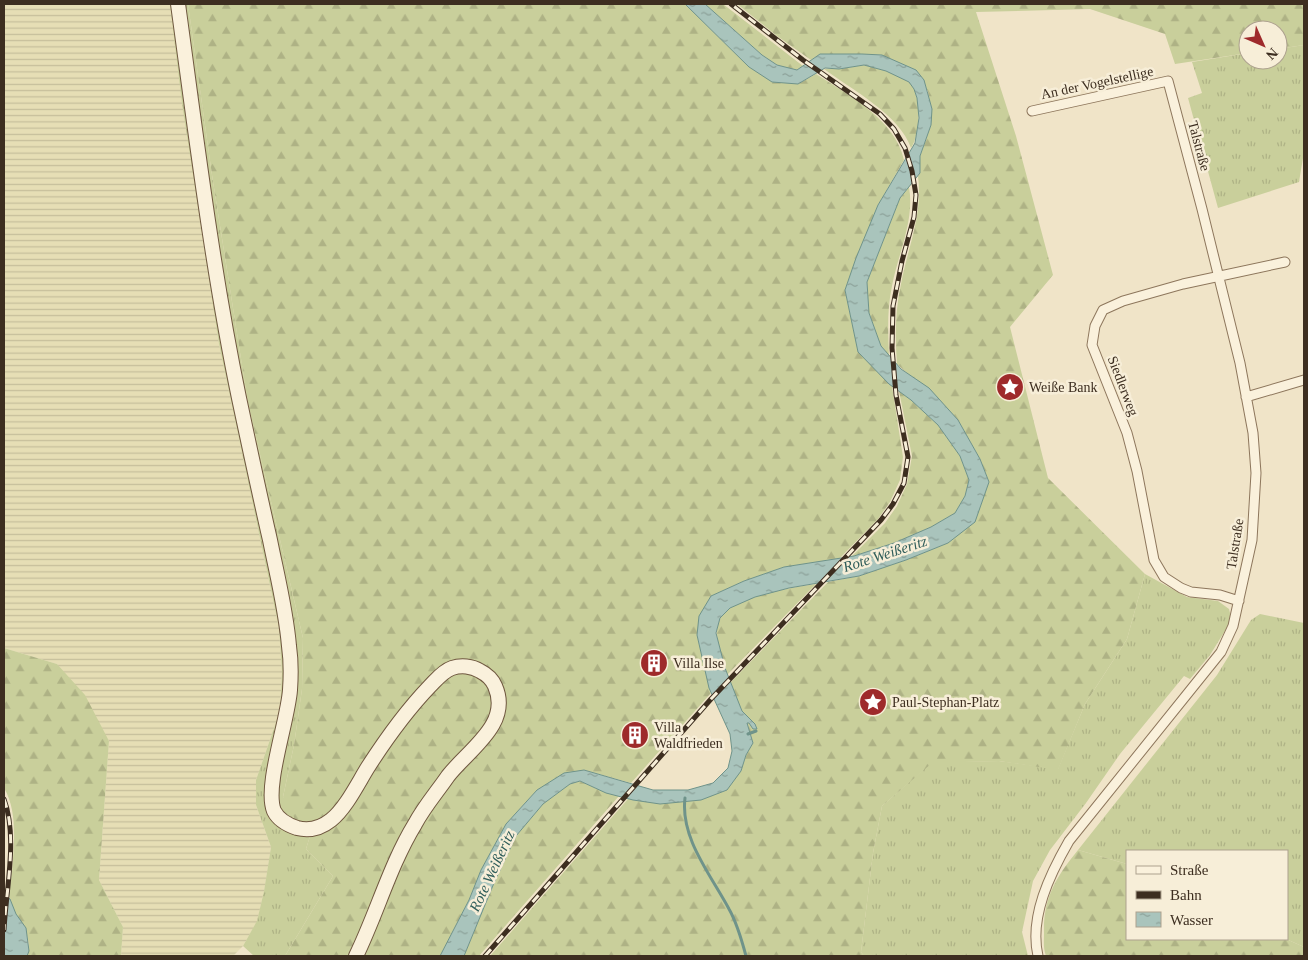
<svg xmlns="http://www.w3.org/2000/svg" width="1308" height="960" font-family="'Times New Roman',serif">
<defs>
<pattern id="farmland-rules" width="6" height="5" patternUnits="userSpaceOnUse" patternTransform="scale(1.25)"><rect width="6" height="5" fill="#e6deb5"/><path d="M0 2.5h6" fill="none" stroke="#c6bf9b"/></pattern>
<pattern id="grass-tufts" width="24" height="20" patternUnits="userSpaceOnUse" patternTransform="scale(1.25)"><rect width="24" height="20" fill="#c9cf9b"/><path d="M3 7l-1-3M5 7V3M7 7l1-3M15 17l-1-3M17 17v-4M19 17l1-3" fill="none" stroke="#aeb285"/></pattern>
<pattern id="forest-firs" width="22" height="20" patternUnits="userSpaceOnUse" patternTransform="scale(1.25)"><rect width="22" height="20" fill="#c9cf9b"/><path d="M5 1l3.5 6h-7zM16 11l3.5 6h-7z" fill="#aeb285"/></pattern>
<pattern id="water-ripples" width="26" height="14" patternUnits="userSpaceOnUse" patternTransform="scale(1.25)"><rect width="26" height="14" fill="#a9c4bc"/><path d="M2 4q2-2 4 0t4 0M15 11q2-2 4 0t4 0" fill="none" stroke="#8ba098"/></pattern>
</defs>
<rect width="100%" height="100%" fill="#f0e4c8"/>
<!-- farmland -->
<path fill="url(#farmland-rules)" d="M4 4H170L219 344 279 628 282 672 280 711 256 780V805L271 847 264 891 257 922 243 946 233 956H121L123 927 99 880 109 741 57 664 4 648Z"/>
<!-- grass -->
<path fill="url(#grass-tufts)" d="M170 4H188L212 175 248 403 303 638 302 689 294 745 283 797 314 823 306 849 333 876 285 956H254L243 946 257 921 264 891 271 847 256 805V780L280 711 282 672 279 628 219 344 182 103Z
M1304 45V152L1299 182 1218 208 1188 98 1202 93 1192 62 1248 53V60H1278V49Z
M1145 574 1187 597 1218 601 1229 609 1231 617 1228 626 1210 655 1190 679 1184 676 1120 754 1086 803 1050 850 1033 881 1022 932 1028 956H864L861 952 873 853 882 806 932 762 999 761 1058 769 1085 704 1127 639Z
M1260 614 1304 623V947L1286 939 1287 851H1127V864L1078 850 1217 675 1251 620Z"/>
<!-- forest -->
<path fill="url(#forest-firs)" d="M188 4H685L749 67 798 84 816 74C847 94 896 120 904 160L878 205 845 290 858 351 892 386 903 457 900 480 890 502 878 519 839 559 784 567 744 581 711 596 697 635 711 693 631 783 584 770 537 790 506 824 481 870 469 900 440 956H285L333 876 306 849 314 823 295 819 283 797 294 745 302 689 303 638 248 403 212 175Z
M705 4H723L803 66 797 70 777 65 762 55Z
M737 4H1304V45L1278 49V30H1248V53L1175 64 1165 34 1090 9 976 12 1016 136 1053 275 1010 327 1048 478 1145 574 1127 639 1085 704 1058 770 999 761 932 763 882 806 873 853 861 952 864 956H490L628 799 633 800H700L741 771 746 755 753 743 747 723 749 722 753 729 756 728 755 724 742 711 730 683 828 582 859 576 906 560 948 543 989 482 980 459 958 420 897 364C895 338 895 310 901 284 908 246 923 216 918 176L920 173V156L931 125 928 91 882 55 820 54 811 60 777 36Z
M864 65C878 69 897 72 908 81 923 93 920 135 911 148 900 115 851 89 824 69H839Z
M909 187C915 220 898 254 892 286 887 309 888 333 889 356L881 346 869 313 867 282 900 198Z
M899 391 911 400 938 425 960 456 969 480 965 496 955 513 931 527 894 543 851 557 885 523 897 506 907 484 912 456Z
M816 584 727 675C722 660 712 634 720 619 730 597 794 587 816 584Z
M4 648 57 664 85 695 109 741 99 880 123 927 121 956H27C35 931 13 919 10 899 8 891 11 880 12 872 14 846 18 811 4 788Z
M580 781 597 789 619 796 479 956H464L494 883 516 836 543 804 570 784Z
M1078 850 1127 864V939H1286L1304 947V956H1046C1043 948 1044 941 1044 933 1043 897 1057 876 1078 850Z"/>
<!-- water -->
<path fill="url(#water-ripples)" stroke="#6f938a" d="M685 4H705L762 55 777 65 797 70 820 54H862L882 55 916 70 924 80 932 109 931 125 920 156V173L900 198 867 282 869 313 881 346 901 369 929 388 958 420 980 459 989 482 975 522 948 543 906 560 859 576 789 588 755 597 730 608 720 618 716 633 725 668 742 711 755 724 757 729H753L749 723H747L753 743 746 755 741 771 727 790 701 800 660 804 633 800 606 793 580 781 570 784 543 804 516 836 494 883 464 956H440L469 900 481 870 506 824 537 790 564 773 584 770 653 790H688L713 783 728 768 732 751 730 734 709 688 697 635 699 616 711 596 744 581 784 567 854 556 894 543 931 527 955 513 965 496 969 480 960 456 938 425 911 400 889 384 858 352 845 290 856 258 878 205 915 143 919 118 917 98 914 89 909 82 886 71 864 65 839 69 825 68 798 84 772 82 749 67Z
M4 895 10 899 16 914 26 928 29 951 27 956H4Z"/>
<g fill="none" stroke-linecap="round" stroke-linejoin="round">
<!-- stream -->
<path stroke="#6f938a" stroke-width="3" d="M748 734 756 731
M685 798C680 838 711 875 729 909 737 923 742 941 746 956"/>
<!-- street casing -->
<g stroke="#8d765c" stroke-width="11">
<path id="street" d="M1032 111 1168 81 1202 209 1240 363 1253 433 1256 473 1252 540 1233 626 1221 652 1069 841C1050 874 1029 917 1038 956
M1246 397 1304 380
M1239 601 1220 595 1191 592 1181 588 1164 577 1154 560 1137 471 1127 433 1092 345 1095 326 1103 310 1123 301 1183 284 1285 262"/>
</g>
<!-- secondary casing -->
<g stroke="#6f573f" stroke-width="16">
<path id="secondary" d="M178 4C196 135 212 268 239 398 249 445 259 492 270 540 277 575 286 610 289 646 291 660 291 676 290 690 288 720 264 787 274 811 278 819 288 825 297 828 309 831 321 828 331 820 346 808 358 783 368 767 386 739 407 710 430 686 436 680 443 671 452 668 461 665 472 666 480 671 486 674 492 679 495 686 512 724 468 750 448 776 437 792 424 807 415 824 390 865 377 913 356 956"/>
</g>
<!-- street -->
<use href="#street" stroke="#faf1dc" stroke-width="9"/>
<!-- secondary -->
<use href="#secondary" stroke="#faf1dc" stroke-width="14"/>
<!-- rail casing -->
<g stroke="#3d2e20" stroke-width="5">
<path id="rail" d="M4 799C18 837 6 889 4 930
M485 956 711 699 881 520 893 504 904 483 908 457 896 395 892 348 893 306 902 261 914 217 916 195 912 171 905 148 894 129 880 114 803 60 731 4"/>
</g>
<!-- rail -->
<use href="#rail" stroke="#f7eed8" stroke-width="3" stroke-dasharray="9" stroke-linecap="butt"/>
</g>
<!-- icons -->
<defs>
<g id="sight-disc" transform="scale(1.4375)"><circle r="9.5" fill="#9e2a2b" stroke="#f7eed8"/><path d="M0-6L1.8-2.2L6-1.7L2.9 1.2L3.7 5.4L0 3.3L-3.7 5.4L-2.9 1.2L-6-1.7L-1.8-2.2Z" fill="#fff"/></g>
<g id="building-disc" transform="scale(1.4375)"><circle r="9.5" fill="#9e2a2b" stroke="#f7eed8"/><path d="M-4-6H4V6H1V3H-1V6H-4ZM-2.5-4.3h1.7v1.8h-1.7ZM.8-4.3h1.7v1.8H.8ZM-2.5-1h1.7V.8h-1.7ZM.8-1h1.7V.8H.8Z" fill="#fff"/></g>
</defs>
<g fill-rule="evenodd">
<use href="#sight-disc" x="1010" y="387"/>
<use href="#building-disc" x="654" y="663"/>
<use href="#sight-disc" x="873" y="702"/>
<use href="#building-disc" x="635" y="735"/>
</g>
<g text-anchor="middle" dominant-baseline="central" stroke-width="5" stroke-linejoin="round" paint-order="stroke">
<!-- street labels -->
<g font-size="14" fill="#3d2e20" stroke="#f7eed8">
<text transform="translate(1097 83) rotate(-12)">An der Vogelstellige</text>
<text transform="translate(1199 146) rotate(75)">Talstraße</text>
<text transform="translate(1123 386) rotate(69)">Siedlerweg</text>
<text transform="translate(1235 544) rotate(-81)">Talstraße</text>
</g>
<!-- poi labels -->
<g font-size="14" fill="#3d2e20" stroke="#f7eed8" text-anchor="start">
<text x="1029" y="387">Weiße Bank</text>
<text x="673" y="663">Villa Ilse</text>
<text x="892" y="702">Paul-Stephan-Platz</text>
<text x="654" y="727">Villa<tspan x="654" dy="16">Waldfrieden</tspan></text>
</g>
<!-- water labels -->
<g font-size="15" font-style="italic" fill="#2f5d5a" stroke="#f7eed8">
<text transform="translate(885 554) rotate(-18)">Rote Weißeritz</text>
<text transform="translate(492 871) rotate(-65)">Rote Weißeritz</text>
</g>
</g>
<!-- border -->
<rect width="1308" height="960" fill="none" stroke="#3d2e20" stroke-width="10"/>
<!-- legend -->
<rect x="1126" y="850" width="162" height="90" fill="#f7eed8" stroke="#ada18e"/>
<rect x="1136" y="866" width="25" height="8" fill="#faf1dc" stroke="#ada18e"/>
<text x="1170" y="875" font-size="15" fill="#3d2e20">Straße</text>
<rect x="1136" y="891" width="25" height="8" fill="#3d2e20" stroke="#ada18e"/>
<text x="1170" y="900" font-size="15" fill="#3d2e20">Bahn</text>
<rect x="1136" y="912" width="25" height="15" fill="url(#water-ripples)" stroke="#ada18e"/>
<text x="1170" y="925" font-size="15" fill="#3d2e20">Wasser</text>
<!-- north arrow -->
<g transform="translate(1263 45) rotate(135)"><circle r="24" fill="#f7eed8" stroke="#ada18e"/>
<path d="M0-4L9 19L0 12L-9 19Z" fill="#9e2a2b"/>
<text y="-8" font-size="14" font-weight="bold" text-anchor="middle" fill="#3d2e20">N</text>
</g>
</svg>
